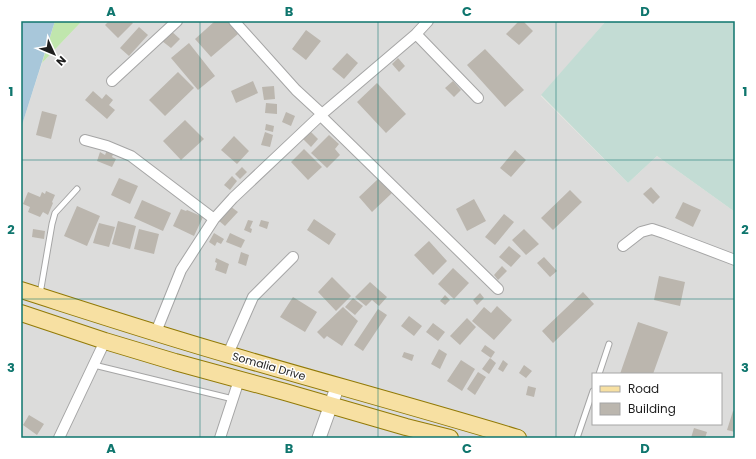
<svg xmlns="http://www.w3.org/2000/svg" width="756" height="459" font-family="Poppins,sans-serif">
<rect width="100%" height="100%" fill="#efede5"/>
<!-- residential -->
<path fill="#dcdcdb" fill-rule="evenodd" d="M82 21H606L541 96 628 183 657 156 735 212V438H21V128L42 63ZM593 374H721V424H593Z"/>
<!-- grass -->
<path fill="#c0e6ad" d="M55 21H82L42 63Z"/>
<!-- wetland -->
<path fill="#c3dcd4" d="M606 21H735V212L657 156 628 183 541 95Z"/>
<!-- water -->
<path fill="#a8c7da" d="M21 21H55L21 128Z"/>
<!-- building -->
<path fill="#bbb6ae" d="M109 21H131L133 23 118 38 105 25Z
M215 21H227L238 34 211 57 195 39Z
M519 21H523L533 31 519 45 506 34Z
M139 27 148 35 129 56 120 48Z
M170 30 180 39 171 48 162 41Z
M306 30 321 41 306 60 292 49Z
M189 43 215 76 198 90 171 58Z
M485 49 524 90 505 107 467 65Z
M347 53 358 63 344 79 332 69Z
M398 58 405 66 399 72 392 64Z
M178 72 194 88 165 116 149 100Z
M253 81 258 93 236 103 231 91Z
M453 81 461 90 454 97 445 88Z
M377 83 406 114 386 133 357 102Z
M274 86 275 99 264 100 262 87Z
M93 91 102 99 106 94 113 100 109 105 115 110 107 119 85 100Z
M266 103 277 104V114L265 113Z
M42 111 57 115 51 139 36 135Z
M286 112 295 116 291 126 282 122Z
M185 120 204 139 181 160 163 141Z
M266 124 274 126 273 132 265 130Z
M310 131 318 139 311 147 303 139Z
M265 132 273 135 270 147 261 145Z
M329 135 339 144 335 149 340 155 327 168 311 153Z
M234 136 249 151 237 164 221 150Z
M304 149 322 167 308 180 291 162Z
M107 150 114 152 112 157 116 159 112 167 97 161 100 152 105 155Z
M515 150 526 160 511 177 500 168Z
M242 167 247 172 240 179 235 174Z
M232 176 237 181 230 190 224 185Z
M119 178 138 186 130 204 111 195Z
M378 179 392 193 372 212 359 197Z
M651 187 660 197 653 204 643 194Z
M570 190 582 202 553 230 541 218Z
M46 191 55 195 52 202 53 203 48 215 43 212 40 217 28 212 30 207 23 204 28 192 40 197 42 192 45 194Z
M474 199 486 221 467 231 456 209Z
M142 200 171 213 163 231 134 218Z
M683 202 701 210 693 227 675 218Z
M77 206 100 216 87 246 64 236Z
M230 206 238 212 225 226 218 220Z
M181 209 186 211 187 210 203 217 194 236 173 226Z
M504 214 514 222 495 245 485 237Z
M314 219 336 234 329 245 307 230Z
M248 220 253 221 250 228 252 229 251 233 244 230Z
M261 220 269 222 267 229 259 226Z
M118 221 136 226 130 249 112 244Z
M99 223 115 227 109 247 93 243Z
M33 229 45 231 44 239 32 237Z
M139 229 159 234 154 254 134 249Z
M524 229 539 244 526 255 512 240Z
M214 233 224 239 221 244 217 242 215 246 209 242Z
M230 233 245 240 241 248 226 242Z
M429 241 447 261 433 275 414 255Z
M509 246 521 256 511 267 499 257Z
M241 252 249 255 246 266 238 263Z
M544 257 557 271 550 277 537 263Z
M216 258 229 264 226 274 215 270 217 263 215 262Z
M502 266 507 271 498 280 494 275Z
M453 268 469 283 454 299 438 284Z
M659 276 685 282 680 306 654 300Z
M332 277 351 296 336 311 318 292Z
M370 282 387 297 379 306 372 300 366 306 355 297Z
M583 292 594 304 553 343 542 331Z
M480 293 484 298 477 305 473 300Z
M445 295 450 300 445 305 440 301Z
M293 297 317 312 305 332 280 317Z
M353 298 363 306 355 315 345 307Z
M497 306 512 320 494 340 472 321 484 307 491 313Z
M343 307 358 321 342 346 327 336 324 339 317 332Z
M378 309 387 315 363 351 354 345Z
M409 316 422 326 414 336 401 326Z
M467 318 476 327 460 345 450 336Z
M638 322 668 332 653 374H620Z
M433 323 445 332 438 341 426 332Z
M485 345 495 352 491 358 481 351Z
M439 349 447 354 440 369 431 364Z
M404 352 414 355 412 361 402 357Z
M490 358 496 363 489 374 482 369Z
M461 360 475 369 462 391 447 381Z
M503 360 508 364 503 372 498 369Z
M524 365 532 371 526 378 519 373Z
M478 372 486 377 475 395 467 389Z
M528 386 536 388 534 397 526 395Z
M733 411 735 412V432L727 430Z
M29 415 44 424 37 435 23 425Z
M694 428 707 432 705 438H691Z"/>
<g fill="none" stroke-linecap="round" stroke-linejoin="round">
<!-- service casing -->
<g stroke="#a5a5a5" stroke-width="7">
<path id="service" d="M40 294 52 224 55 213 77 189
M94 365 233 399
M599 374 609 344
M577 438 593 391"/>
</g>
<!-- minor casing -->
<g stroke="#a5a5a5" stroke-width="12">
<path id="minor" d="M234 21 296 90 322 114
M416 34 478 98
M112 81 177 21
M320 115 498 289
M85 140 107 146 131 156 214 219
M623 246 641 232 652 229 664 233 735 260
M156 332 181 270 214 219 233 198 322 114 416 34 428 21
M228 354 253 297 293 257
M59 438 105 341
M220 438 239 380"/>
</g>
<!-- tertiary casing -->
<g stroke="#a5a5a5" stroke-width="15">
<path id="tertiary" d="M319 438 338 385"/>
</g>
<!-- primary casing -->
<g stroke="#927a07" stroke-width="18">
<path id="primary" d="M21 290C90 312 160 335 230 355 326 383 422 409 518 438
M21 313 105 341 175 362 285 392 406 427 450 438"/>
</g>
<!-- service -->
<use href="#service" stroke="#fff" stroke-width="5"/>
<!-- minor -->
<use href="#minor" stroke="#fff" stroke-width="10"/>
<!-- tertiary -->
<use href="#tertiary" stroke="#fff" stroke-width="13"/>
<!-- primary -->
<use href="#primary" stroke="#f7e0a2" stroke-width="16"/>
</g>
<!-- grid -->
<path fill="none" stroke="#0f766e" stroke-width="1" stroke-opacity="0.55" d="M200 21V438M378 21V438M556 21V438M21 160H735M21 299H735"/>
<g text-anchor="middle" dominant-baseline="central" stroke-width="3" stroke-linejoin="round" paint-order="stroke">
<!-- street labels -->
<g font-size="11" fill="#1e1e1e" stroke="#fff">
<text transform="translate(269 366) rotate(16)">Somalia Drive</text>
</g>
</g>
<!-- border -->
<rect width="756" height="459" fill="none" stroke="#ffffff" stroke-width="44"/>
<!-- legend -->
<rect x="592" y="373" width="130" height="52" fill="#ffffff" stroke="#a5a5a5"/>
<rect x="600" y="386" width="20" height="6" fill="#f7e0a2" stroke="#a5a5a5"/>
<text x="628" y="393" font-size="12" fill="#1e1e1e">Road</text>
<rect x="600" y="403" width="20" height="12" fill="#bbb6ae" stroke="#a5a5a5"/>
<text x="628" y="413" font-size="12" fill="#1e1e1e">Building</text>
<!-- north arrow -->
<g transform="translate(54 54) rotate(134)" stroke="#ffffff" stroke-width="3" paint-order="stroke">
<path d="M0-3L7 15L0 10L-7 15Z" fill="#1e1e1e"/>
<text y="-6" font-size="11" font-weight="bold" text-anchor="middle" fill="#1e1e1e">N</text>
</g>
<rect x="22" y="22" width="712" height="415" fill="none" stroke="#0f766e" stroke-width="1.5"/>
<g font-size="13" text-anchor="middle" font-weight="bold" fill="#0f766e">
<text x="111" y="16">A</text>
<text x="289" y="16">B</text>
<text x="467" y="16">C</text>
<text x="645" y="16">D</text>
<text x="11" y="96">1</text>
<text x="745" y="96">1</text>
<text x="11" y="234">2</text>
<text x="745" y="234">2</text>
<text x="11" y="372">3</text>
<text x="745" y="372">3</text>
<text x="111" y="453">A</text>
<text x="289" y="453">B</text>
<text x="467" y="453">C</text>
<text x="645" y="453">D</text>
</g>
</svg>
